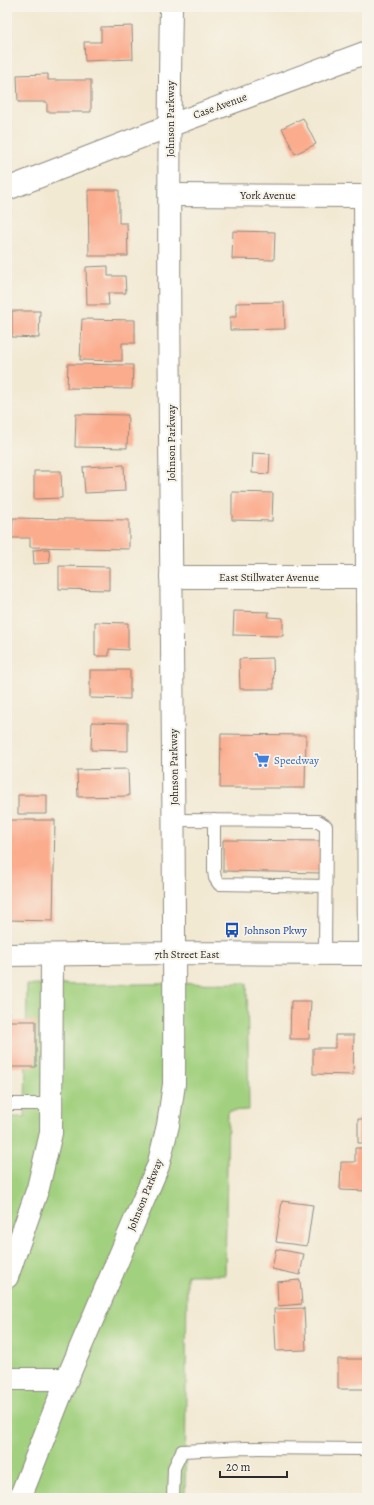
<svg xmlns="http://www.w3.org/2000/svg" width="374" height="1505" font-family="Alegreya,serif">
<rect width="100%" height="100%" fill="#f7f3e8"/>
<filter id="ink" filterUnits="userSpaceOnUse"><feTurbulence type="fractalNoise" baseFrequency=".025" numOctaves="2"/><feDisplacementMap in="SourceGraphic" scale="8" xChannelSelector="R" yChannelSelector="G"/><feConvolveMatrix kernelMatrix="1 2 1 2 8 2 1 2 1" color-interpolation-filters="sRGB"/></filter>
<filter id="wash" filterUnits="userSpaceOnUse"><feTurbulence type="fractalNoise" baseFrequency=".012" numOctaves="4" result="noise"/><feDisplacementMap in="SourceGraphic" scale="16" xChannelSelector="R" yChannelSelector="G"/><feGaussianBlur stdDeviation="0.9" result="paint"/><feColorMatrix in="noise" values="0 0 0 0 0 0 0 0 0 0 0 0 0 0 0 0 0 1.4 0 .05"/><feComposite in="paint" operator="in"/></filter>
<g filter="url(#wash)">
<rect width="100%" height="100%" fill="#f2e9d3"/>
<!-- green -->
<path fill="#a1d07e" stroke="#667e54" d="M247 983 249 1110 228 1111 225 1275H187L185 1498H7V1117H25L27 985Z"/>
<g id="blocks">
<!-- building -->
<path fill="#fbac8d" d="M132 26 133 59 85 61 84 42H101V27Z
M48 74V80H91V112H47V102H18L17 75Z
M303 118 316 144 295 154 282 128Z
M88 190H119V223H127L128 256H89Z
M233 231 275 232 274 260 232 259Z
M108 266V276H125L126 293H108L109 305H87L86 267Z
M284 302 285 329 230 330V317H236V303Z
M12 311H40L39 338 12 337Z
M82 319 135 320V343H122V361L80 360Z
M68 364 133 365 132 389 67 388Z
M76 414 128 415 127 448 75 447Z
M253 453 270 454 269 474 252 473Z
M124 465 125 491 85 493 83 467Z
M34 471H61L62 498 34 499Z
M232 492 273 493 272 521 232 520Z
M13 518 129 520V549L30 547V538H12Z
M49 549 50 563 34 564 33 550Z
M59 566 109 567V590L59 589Z
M234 611 269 612 268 617 283 618V636L233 635Z
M95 622 128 623V650L109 649V656H95Z
M273 658 274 689H240L239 659Z
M90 670H130V699L90 698Z
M92 722 128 723V751L91 750Z
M221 734 306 735 305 788H220Z
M128 769 129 796 78 797 77 770Z
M18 795H47V814H18Z
M7 820H55L53 921 7 920Z
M223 840 323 841V873L223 871Z
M291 1001H311L309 1039H290Z
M7 1007H9V1021H36V1067H9V1088H7Z
M335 1035H354L353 1075 313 1074V1048H335Z
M358 1119H367V1143H358Z
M355 1148H367V1191L340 1190 341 1162H355Z
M282 1201 313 1205 307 1246 276 1242Z
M276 1249 304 1254 300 1275 272 1269Z
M300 1280 302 1304 278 1306 277 1282Z
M304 1308 306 1350 276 1351 274 1309Z
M338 1359H367V1389H338Z"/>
</g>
</g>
<g filter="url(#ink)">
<use href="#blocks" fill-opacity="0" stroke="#8e8a7f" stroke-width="1"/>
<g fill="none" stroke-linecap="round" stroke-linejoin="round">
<!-- service casing -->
<g stroke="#8e8a7f" stroke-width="14">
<path id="service" d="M360 195 364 954
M175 820 318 821 326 826 325 953
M214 820V871L215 878 219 884 326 886
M7 1104H51
M173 1498 174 1468 182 1451 245 1448 367 1449"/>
</g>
<!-- minor casing -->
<g stroke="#8e8a7f" stroke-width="24">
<path id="minor" d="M7 189 169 126
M170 195 367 196
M171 577H367
M7 1277 38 1188 51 1133 52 955
M7 1379H67"/>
</g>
<!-- tertiary casing -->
<g stroke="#8e8a7f" stroke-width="24">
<path id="tertiary" d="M169 126 367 52
M7 955 175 953 367 954
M20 1498 67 1379 158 1166 168 1125 174 1084C176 725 165 366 171 7"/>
</g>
<!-- service -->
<use href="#service" stroke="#fff" stroke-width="12"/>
<!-- minor -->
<use href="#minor" stroke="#fff" stroke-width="22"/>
<!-- tertiary -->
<use href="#tertiary" stroke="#fff" stroke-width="22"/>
</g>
</g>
<!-- icons -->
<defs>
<g id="supermarket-bare" transform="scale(1.2)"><path d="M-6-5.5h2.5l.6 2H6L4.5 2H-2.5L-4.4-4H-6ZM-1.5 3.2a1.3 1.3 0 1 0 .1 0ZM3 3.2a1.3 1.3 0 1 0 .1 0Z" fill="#3f7fe0" stroke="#f7f3e8" stroke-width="2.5" paint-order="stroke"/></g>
<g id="bus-bare" transform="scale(1.2)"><path d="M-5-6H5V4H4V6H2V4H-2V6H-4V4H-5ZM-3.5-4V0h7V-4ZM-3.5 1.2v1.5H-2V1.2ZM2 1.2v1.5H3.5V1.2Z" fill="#1a4fb4" stroke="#f7f3e8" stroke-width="2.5" paint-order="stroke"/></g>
</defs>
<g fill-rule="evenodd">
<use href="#supermarket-bare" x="262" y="760"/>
<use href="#bus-bare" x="232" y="930"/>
</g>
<g text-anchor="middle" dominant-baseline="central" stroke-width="4" stroke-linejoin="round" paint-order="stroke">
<!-- street labels -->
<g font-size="11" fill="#2b2b2b" stroke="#f7f3e8">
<text transform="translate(220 106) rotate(-20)">Case Avenue</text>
<text transform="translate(170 119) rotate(-90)">Johnson Parkway</text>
<text x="268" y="195">York Avenue</text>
<text transform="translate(171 443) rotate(-90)">Johnson Parkway</text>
<text x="269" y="577">East Stillwater Avenue</text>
<text transform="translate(174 767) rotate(-91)">Johnson Parkway</text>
<text x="187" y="954">7th Street East</text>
<text transform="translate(145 1195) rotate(-68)">Johnson Parkway</text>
</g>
<!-- shop labels -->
<g font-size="11" fill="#366cbe" stroke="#f7f3e8" text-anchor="start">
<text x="274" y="760">Speedway</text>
</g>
<!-- transit labels -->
<g font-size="11" fill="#164399" stroke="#f7f3e8" text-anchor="start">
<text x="244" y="930">Johnson Pkwy</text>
</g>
</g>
<!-- margin -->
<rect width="374" height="1505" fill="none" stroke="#f7f3e8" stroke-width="24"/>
<!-- scale -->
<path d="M220 1471v6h67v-6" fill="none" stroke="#2b2b2b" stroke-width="2"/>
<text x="226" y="1471" font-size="12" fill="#2b2b2b" stroke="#f7f3e8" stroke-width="3" paint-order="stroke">20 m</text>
</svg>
